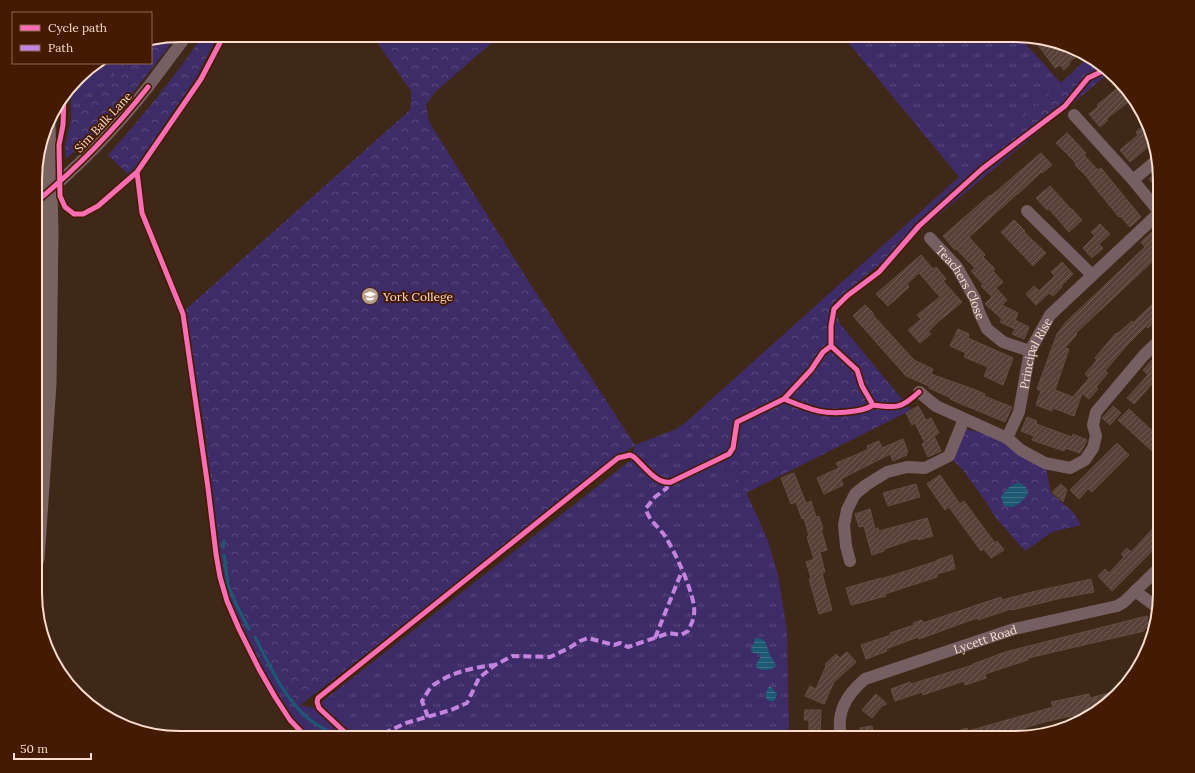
<svg xmlns="http://www.w3.org/2000/svg" width="1195" height="773" font-family="Lora,serif">
<defs>
<pattern id="grass-tufts" width="24" height="20" patternUnits="userSpaceOnUse"><rect width="24" height="20" fill="#3e2c68"/><path d="M3 7l-1-3M5 7V3M7 7l1-3M15 17l-1-3M17 17v-4M19 17l1-3" fill="none" stroke="#5b4a7c"/></pattern>
<pattern id="forest-crowns" width="20" height="18" patternUnits="userSpaceOnUse"><rect width="20" height="18" fill="#3e2c68"/><path d="M2 6a3 3 0 1 1 6 0M12 15a3 3 0 1 1 6 0" fill="none" stroke="#5b4a7c"/></pattern>
<pattern id="water-rules" width="6" height="5" patternUnits="userSpaceOnUse"><rect width="6" height="5" fill="#1c5972"/><path d="M0 2.5h6" fill="none" stroke="#3e7085"/></pattern>
<pattern id="building-hatch" width="6" height="6" patternUnits="userSpaceOnUse"><rect width="6" height="6" fill="#564037"/><path d="M-1 1l2-2M0 6l6-6M5 7l2-2" fill="none" stroke="#6f5b53"/></pattern>
</defs>
<rect width="100%" height="100%" fill="#3f2817"/>
<!-- grass -->
<path fill="url(#grass-tufts)" d="M842 35 1018 36 1061 83 959 177Z
M97 63H126L71 120V89L84 71Z
M686 422 747 494 768 541 778 575 787 631 789 731 764 738H302L275 705 256 672 230 617 218 584 213 555 200 451 208 446 229 580 253 635 299 705 314 708 631 460 635 445 676 429Z"/>
<!-- forest -->
<path fill="url(#forest-crowns)" d="M203 35H218L196 78 134 169 128 174 108 155C142 117 174 78 203 35Z
M372 35H501L435 92 426 105 429 122 529 282 635 445 299 706 281 680 255 637 249 629 229 580 185 310 410 110 411 99V91Z
M177 36 116 114 66 159 65 146 71 120 126 63H151V41Z
M1090 56 1096 60 1109 73 833 303 840 324 911 410 746 493 686 422 959 177Z
M960 428 1007 438 1045 463 1051 493 1073 512 1081 525 1052 532 1025 551 996 518 984 499 962 469 949 456Z"/>
<!-- water -->
<path fill="url(#water-rules)" d="M1020 483 1026 487 1028 494 1021 502 1013 507 1004 506 1001 497C1006 489 1011 484 1020 483Z
M755 638C769 637 766 649 771 657 773 660 775 661 775 666L772 669C766 671 759 670 755 666L761 656 760 654 753 653 751 651 752 645 754 643Z
M770 686 777 694 775 700 772 702 766 699C765 695 767 688 770 686Z"/>
<g fill="none" stroke-linecap="round" stroke-linejoin="round">
<!-- stream -->
<path stroke="#1c5972" stroke-width="3" d="M223 547 224 541
M224 555 228 585 236 604 249 629
M255 637C270 666 284 699 310 720 319 727 330 731 339 738"/>
</g>
<!-- building -->
<path fill="url(#building-hatch)" stroke="#624e43" d="M1033 38 1062 43 1077 50 1074 53 1076 57 1069 62 1070 64 1064 70 1060 65 1055 68Z
M1119 87 1131 100 1106 119 1108 120 1100 127 1089 114 1099 106 1097 105Z
M1146 124 1151 142 1147 146 1148 147 1130 162 1120 150 1138 135 1136 132Z
M1067 133 1086 153 1084 155 1098 170 1101 168 1141 217 1130 227 1120 216 1119 217 1114 211 1088 179V178L1076 166 1075 162 1056 143Z
M1041 153 1052 165 1042 173 1041 172 1018 194H1017L969 237 985 255 983 257 995 269 993 271 1003 282 996 288 1007 300 1002 305 1018 313 1015 320 1029 327 1024 339 1012 334 1015 329 1000 322 1002 319 985 304 992 297 981 286 983 284 971 271 975 268 956 249 955 250 943 236 990 195 991 196Z
M1160 171V192L1149 179Z
M1050 186 1071 209H1072L1082 220 1069 232 1049 209 1047 210 1036 198Z
M1014 220 1025 231 1024 232 1046 253 1033 266 1001 232Z
M1100 224 1110 234 1099 244 1103 248 1092 258 1083 248 1095 236 1091 232Z
M1152 232 1160 240V264L1155 259 1076 333 1077 334 1065 348 1069 349 1055 390 1073 397 1089 378 1085 374 1097 360 1095 358 1116 333 1117 334 1132 321 1133 323 1160 297V317L1148 328 1146 326 1127 345 1105 371 1108 373 1096 387 1098 389 1089 399 1082 393 1074 416 1053 408 1052 411 1036 405 1041 391 1037 389 1057 334 1067 321 1145 247 1141 242Z
M921 255 933 269 936 267 946 279 943 281 962 302 939 321 928 332 931 334 920 343 908 330 921 319 917 315 940 297 919 273 907 284 909 287 888 306 876 294Z
M1062 262 1073 274 1061 286 1062 287 1053 296 1049 293 1036 305 1026 294 1034 286 1039 291 1055 276 1051 272Z
M865 305 874 314 873 315 914 360 933 369 931 374 973 389 985 394 984 396 1012 407 1005 422 966 406 950 399 951 398 929 388V386L906 376 853 316Z
M958 329 969 334 968 338 1013 358 1003 385 984 376 988 367 964 357 966 353 950 346Z
M1153 359 1160 365V390L1152 384 1134 404 1127 398 1148 375 1143 370Z
M918 406 926 420 931 418 939 433 934 436 941 451 928 457 922 444 925 443 915 423 912 425 906 413Z
M1113 406 1121 413 1110 425 1102 418Z
M1129 409 1160 438V443L1152 451 1118 420Z
M1027 417 1037 421 1036 424 1072 437 1073 434 1087 440 1082 450 1080 453 1065 448 1064 451 1032 440 1034 436 1021 431Z
M903 439 908 452 906 453 907 455 893 461 890 454 841 479 843 485 824 494 817 478 839 468 836 463 858 454 868 449 867 446 879 441 882 448Z
M1117 443 1129 455 1092 492 1088 489 1079 499 1070 490Z
M794 473 806 503 811 501 816 517 819 516 823 529H821L827 550 820 552 825 572 822 573 832 610 819 614 809 579 811 578 806 562 814 559 807 537 809 536 804 518 802 519 796 502 791 504 781 478Z
M940 475 960 504 964 501 995 543 997 541 1004 550 991 558 984 549 981 551 949 507 945 510 927 484Z
M916 484 920 497 888 506 883 493Z
M1061 484 1067 490 1063 502 1052 492Z
M870 509 875 529 878 528 879 531 927 518 933 536 918 540 917 538 884 549V551L872 555 864 526 859 527 855 514Z
M1160 521V543L1112 591 1098 576 1105 569 1109 573 1124 557 1121 554 1127 548 1131 552Z
M952 555 955 569 937 574V577L885 594 886 596 851 605 846 588 881 578V579L937 561V560Z
M1091 579 1094 592 1062 598 1012 610 1011 609 978 620 977 618 919 639 918 637 886 649 887 651 866 659 861 645 891 635 890 633 914 625 913 623 922 620 923 623 1001 597 1002 600 1032 592Z
M1147 616 1149 627 1144 629V631L1028 658V660L985 674 986 678 965 685 964 681 923 695 922 692 895 701 891 689 910 682 911 684 973 665V664L1005 652Z
M847 652 856 662 834 682 824 704 805 696 810 686 816 689 826 666 825 664 836 654 840 658Z
M1117 691 1098 709 1093 711 1044 722 993 738H942V736L967 728 968 731 1053 707 1051 702 1089 694 1090 698Z
M876 694 887 704 882 706 872 718 862 710Z
M805 710H821L820 736H809V720H804Z
M872 726 874 738H861L860 728Z"/>
<g fill="none" stroke-linecap="round" stroke-linejoin="round">
<!-- minor -->
<g stroke="#755f62" stroke-width="12">
<path d="M148 87 187 35"/>
<path d="M1074 115 1133 180"/>
<path d="M1157 160 1133 180 1160 213"/>
<path d="M1027 211 1092 275"/>
<path id="s1" d="M930 238 957 267 975 299 979 312 987 329 1003 342 1030 351"/>
<path id="s2" d="M919 392 936 406 1007 438 1019 412 1030 351 1050 315 1159 213"/>
<path d="M1007 438 1021 450 1045 463 1070 468 1085 460 1093 448 1096 436 1093 425 1096 412 1144 355 1160 340"/>
<path d="M850 561 846 546 844 525 847 510 855 494 866 485 887 472 907 467 925 468 949 456 964 419"/>
<path d="M1135 591 1158 608"/>
<path id="s3" d="M841 738C836 712 846 695 865 679L1014 629 1117 606 1124 602 1160 567"/>
</g>
<!-- highway -->
<path stroke="#7a6461" stroke-width="17" d="M36 559 48 384 50 231 47 125"/>
<!-- minor-bridge -->
<path stroke="#755f62" stroke-width="12" d="M36 202C77 168 115 129 148 87"/>
<!-- quiet -->
<path stroke="#c483df" stroke-width="4" stroke-dasharray="8 4" stroke-linecap="butt" d="M655 638 682 571
M428 717 422 701C426 696 429 687 435 684 452 672 475 667 495 665
M360 738 382 734 406 723 451 710 467 703 479 678 495 665 512 656 550 657 569 648 580 641 588 638 614 645 620 643 628 647 669 633 681 635 688 631C690 626 694 620 694 614 697 598 674 550 665 536 659 527 647 519 646 508L655 497 667 488 666 483"/>
<!-- cycleway casing -->
<g stroke="#441a00" stroke-width="8">
<path id="cycleway" d="M64 97 63 125 59 145 60 196 65 207 74 214H83L98 206 137 172 142 213 183 314 208 488 216 554 220 577 227 601 239 629 259 669 275 697 290 720 307 738
M137 172 201 79 224 35
M36 202C77 168 115 129 148 87
M784 399 811 370 823 352 831 346
M873 405 862 386 857 370 831 346V326L834 309 847 296 879 272 919 226 982 169 1065 106 1088 78 1105 70
M351 738 319 708 317 702 318 698 618 458 630 455 634 457C644 466 657 485 671 482L729 454 733 448 737 422 784 399C811 410 825 416 855 411 861 410 868 409 873 405 896 408 901 409 919 392"/>
</g>
<!-- cycleway -->
<use href="#cycleway" stroke="#f96db3" stroke-width="5"/>
</g>
<!-- icons -->
<defs>
<g id="university-disc" transform="scale(0.9)"><circle r="9.5" fill="#b99e8d" stroke="#441a00"/><path d="M0-5L7-2L0 1L-7-2ZM-4 1L0 2.5L4 1V4Q0 6-4 4Z" fill="#fff"/></g>
</defs>
<g fill-rule="evenodd">
<use href="#university-disc" x="370" y="296"/>
</g>
<g text-anchor="middle" dominant-baseline="central" stroke-width="4" stroke-linejoin="round" paint-order="stroke">
<!-- street labels -->
<g font-size="12" fill="#faddcd" stroke="#441a00">
<text transform="translate(103 122) rotate(-47)">Sim Balk Lane</text>
<text stroke="none"><textPath href="#s1" startOffset="55">Teachers Close</textPath></text>
<text stroke="none"><textPath href="#s2" startOffset="190">Principal Rise</textPath></text>
<text stroke="none"><textPath href="#s3" startOffset="194">Lycett Road</textPath></text>
</g>
<!-- poi labels -->
<g font-size="12" fill="#faddcd" stroke="#441a00" text-anchor="start">
<text x="383" y="296">York College</text>
</g>
</g>
<!-- crop -->
<path d="M0 0H1195V773H0ZM180 42H1015A138 138 0 0 1 1153 180V593A138 138 0 0 1 1015 731H180A138 138 0 0 1 42 593V180A138 138 0 0 1 180 42Z" fill="#441a00" fill-rule="evenodd"/>
<path fill="none" stroke="#faddcd" stroke-width="2" d="M180 42H1015A138 138 0 0 1 1153 180V593A138 138 0 0 1 1015 731H180A138 138 0 0 1 42 593V180A138 138 0 0 1 180 42Z"/>
<!-- legend -->
<rect x="12" y="12" width="140" height="52" fill="#441a00" stroke="#8d6852"/>
<rect x="20" y="25" width="20" height="6" fill="#f96db3" stroke="#8d6852"/>
<text x="48" y="32" font-size="12" fill="#faddcd">Cycle path</text>
<rect x="20" y="45" width="20" height="6" fill="#c483df" stroke="#8d6852"/>
<text x="48" y="52" font-size="12" fill="#faddcd">Path</text>
<!-- scale -->
<path d="M14 753v6h77v-6" fill="none" stroke="#faddcd" stroke-width="2"/>
<text x="20" y="753" font-size="12" fill="#faddcd" stroke="#441a00" stroke-width="3" paint-order="stroke">50 m</text>
</svg>
